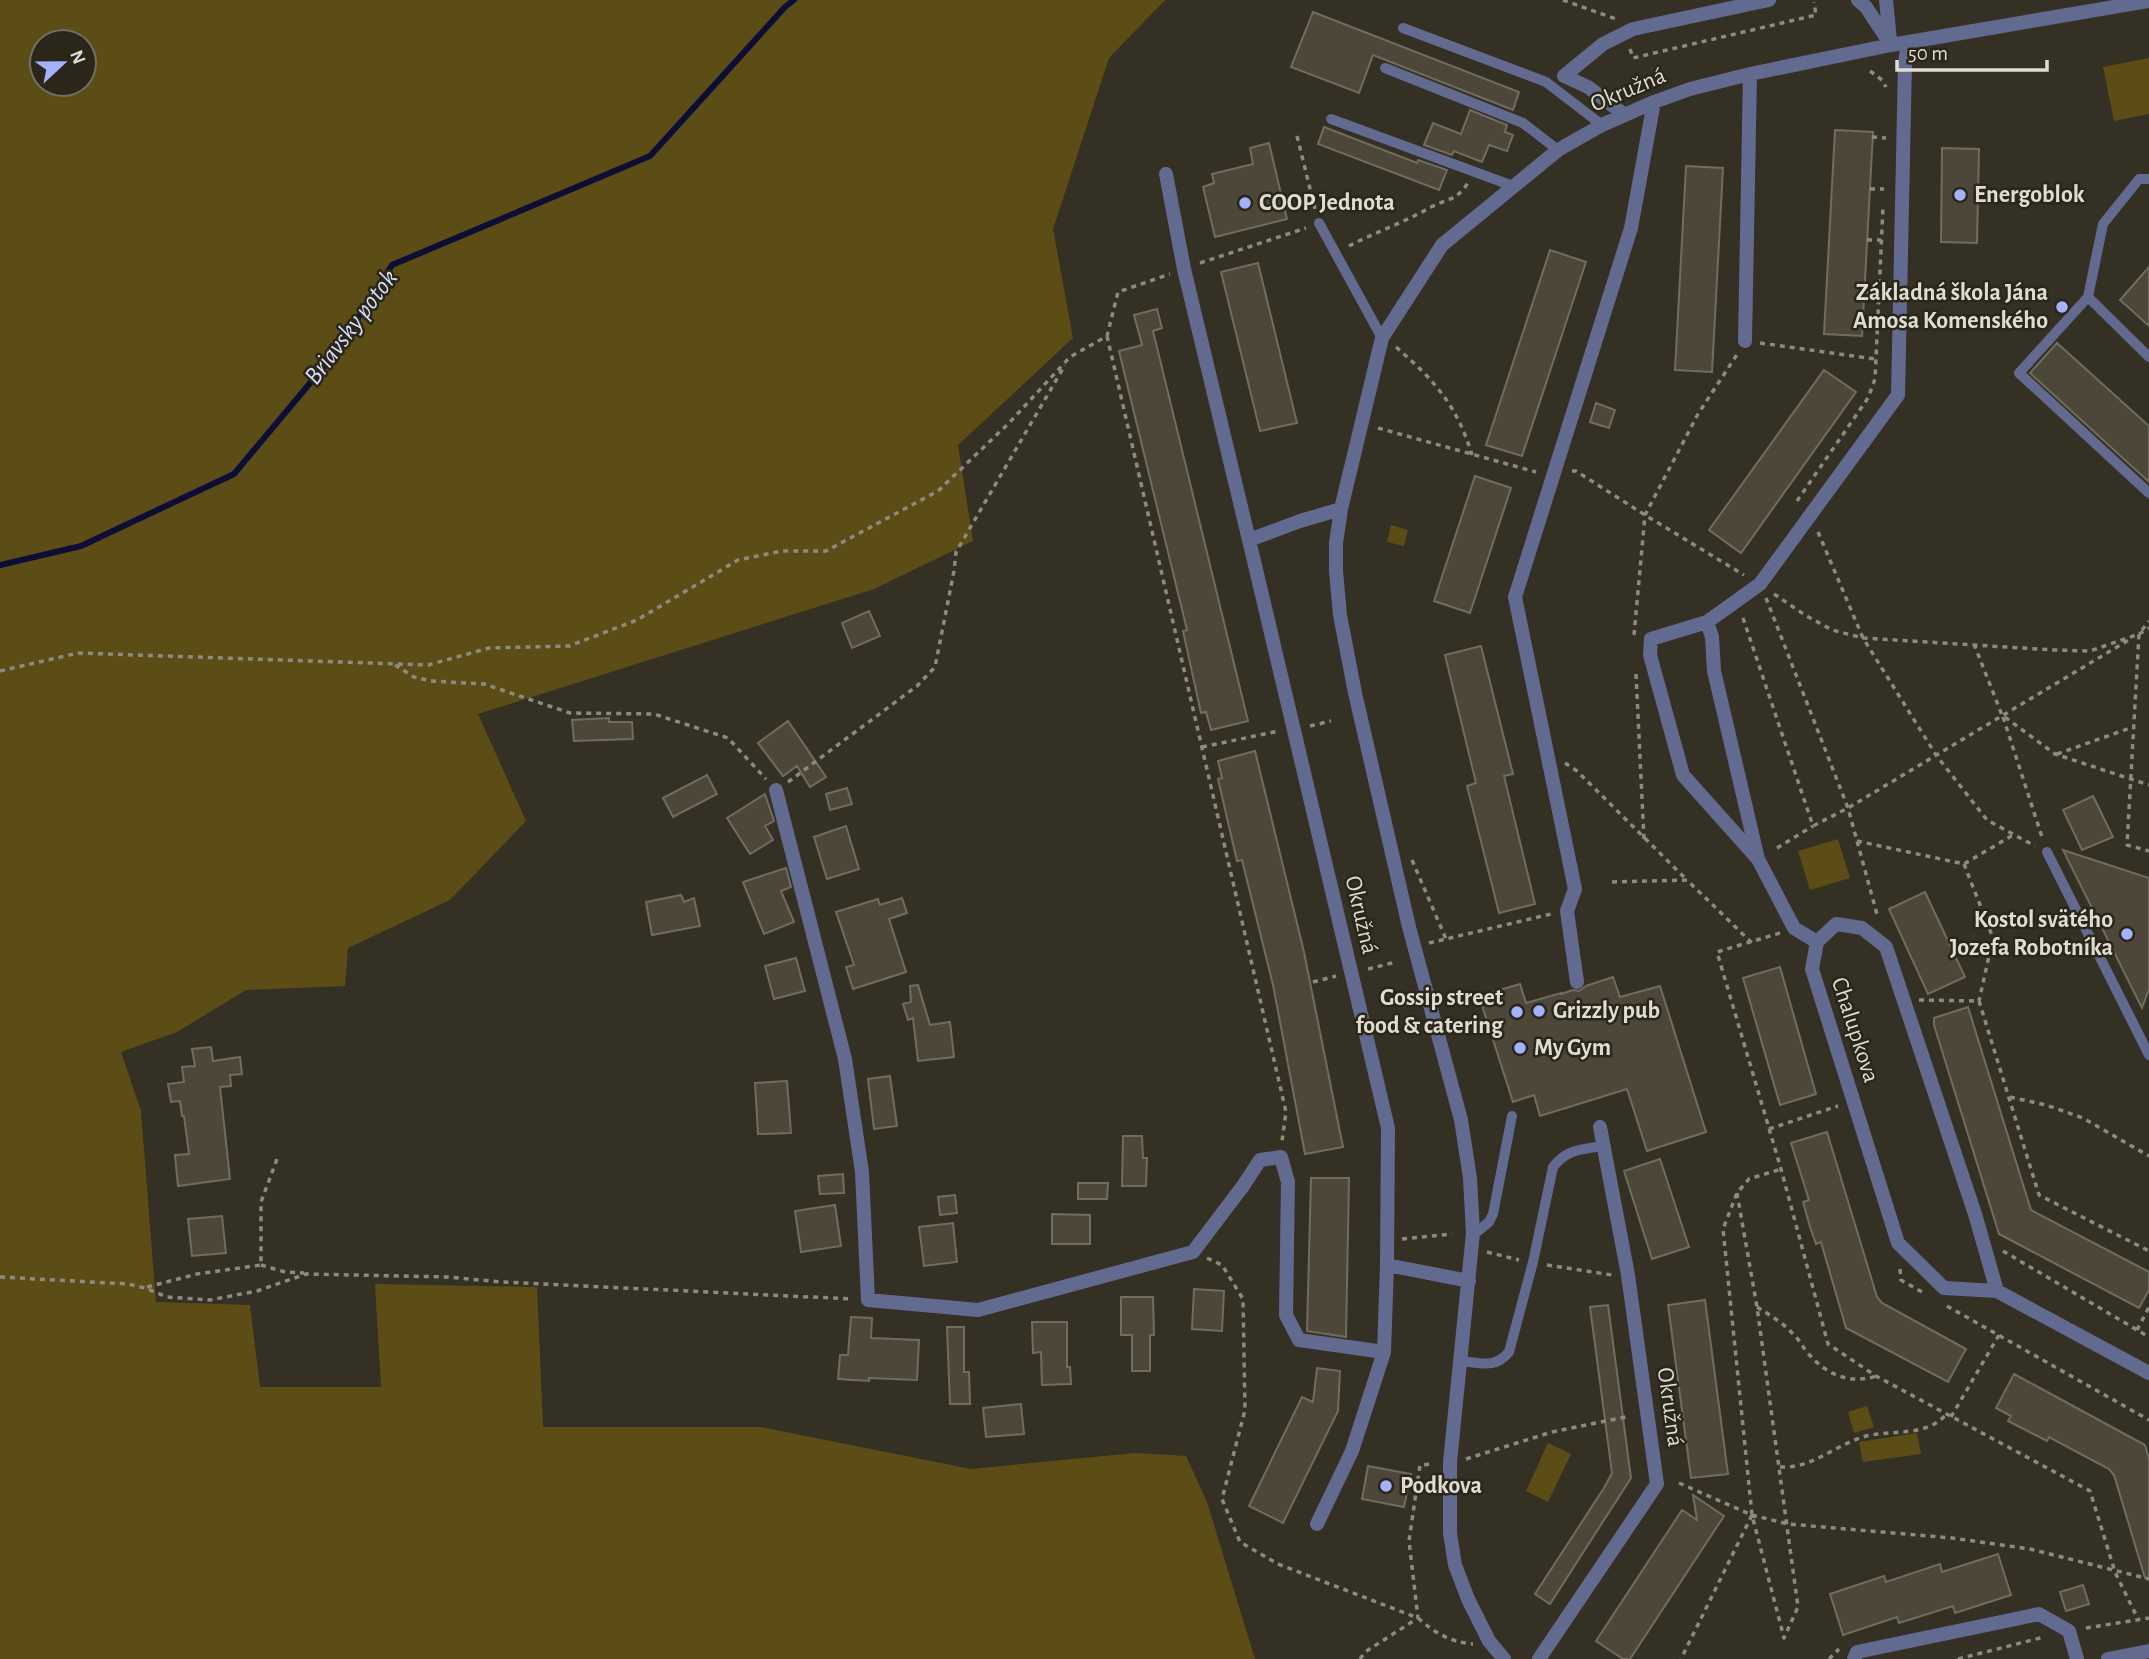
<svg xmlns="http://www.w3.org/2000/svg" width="2149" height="1659" font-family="'Alegreya Sans',sans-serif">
<rect width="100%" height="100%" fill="#343023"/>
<!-- green -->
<path fill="#5c4d17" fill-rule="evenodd" d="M0 0H1165L1109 58 1053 229 1073 338 958 445 973 541 874 589 478 714 526 821 450 900 348 948 345 986 246 990 177 1032 121 1052 141 1111 156 1302 250 1305 260 1387H381L375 1284 537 1287 543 1427H761L971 1469 1135 1453 1186 1456 1207 1502 1255 1659H0ZM42 42H84V84H42Z
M2149 58V114L2114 121 2103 67Z
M1391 525 1408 530 1404 546 1387 542Z
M1838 839 1850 878 1810 890 1798 851Z
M1867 1406 1874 1427 1854 1433 1848 1412Z
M1917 1433 1921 1454 1863 1462 1859 1442Z
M1548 1443 1571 1454 1548 1502 1526 1491Z"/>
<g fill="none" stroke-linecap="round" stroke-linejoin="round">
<!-- stream -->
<path stroke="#0d0e35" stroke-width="6" d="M0 565 81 546 234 474 336 352 392 265 650 156 785 7 794 0"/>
</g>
<!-- building -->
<path fill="#4c4739" stroke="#716d5e" stroke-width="2" d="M1313 12 1519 92 1513 110 1373 55 1359 93 1291 67Z
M1470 110 1507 125 1505 132 1513 135 1507 151 1489 145 1482 162 1454 151 1452 155 1424 145 1433 123 1461 134Z
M1324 127 1417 163 1418 160 1447 170 1439 190 1318 144Z
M1835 130 1873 132 1862 336 1824 334Z
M1269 143 1287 219 1215 237 1203 187 1214 183 1212 174 1253 164 1250 148Z
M1942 148 1979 149 1977 243 1941 242Z
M1686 166 1723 168 1712 372 1675 370Z
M1550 250 1586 262 1522 456 1486 445Z
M1258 263 1297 423 1260 431 1221 272Z
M2149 267V326L2120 300Z
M1157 309 1162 328 1153 331 1248 721 1211 730 1206 712 1201 713 1183 631 1187 630 1119 351 1142 345 1134 315Z
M2057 343 2149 426V482L2030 373Z
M1824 370 1856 392 1741 553 1709 530Z
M1596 403 1615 410 1609 428 1590 422Z
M1475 476 1511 488 1470 613 1434 601Z
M869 611 880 636 852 648 842 623Z
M1481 646 1513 774 1504 776 1535 904 1499 913 1467 786 1476 783 1445 655Z
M609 718V722H632L633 739 574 741 572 720Z
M788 721 826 777 810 787 797 766 783 776 758 743Z
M1255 751 1304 952 1343 1147 1305 1154 1273 985 1242 860 1237 861 1218 779 1222 778 1218 761Z
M707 775 717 794 673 817 663 798Z
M847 788 852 804 830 810 826 794Z
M765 794 774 821 765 826 773 840 750 854 727 818Z
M2093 796 2113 837 2082 850 2063 810Z
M846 826 859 869 827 879 814 837Z
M2063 850 2149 878V989L2142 1008Z
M786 868 791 887 781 891 794 922 764 934 743 882Z
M1925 892 1965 977 1928 994 1889 909Z
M681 895 684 902 694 898 700 926 652 935 646 902Z
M902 898 907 913 889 919 906 972 853 989 846 967 854 965 836 912 878 899 880 905Z
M796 958 805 991 774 999 765 966Z
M1780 967 1816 1094 1780 1105 1743 978Z
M1613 977 1620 997 1660 986 1706 1132 1647 1151 1627 1089 1540 1116 1534 1095 1513 1102 1479 996 1520 984 1526 1003 1561 993V994L1573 990 1579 991 1586 986Z
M918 985 930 1025 950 1022 954 1057 918 1061 913 1018 908 1020 903 1004 911 1002 910 986Z
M1968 1007 2031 1210 2149 1272V1290L2139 1308 1999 1234 1934 1025V1018Z
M211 1047 213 1061 240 1057 242 1074 230 1075 231 1086 220 1087 230 1179 178 1186 175 1155 189 1154 184 1116H182L180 1101 171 1102 168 1084 184 1082 182 1067 195 1066 192 1049Z
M890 1076 897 1126 874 1129 868 1079Z
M787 1081 791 1133 758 1134 755 1083Z
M1827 1132 1877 1297 1882 1303 1966 1349 1948 1382 1846 1328 1821 1242 1816 1244 1810 1227 1803 1202 1809 1200 1791 1143Z
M1123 1136H1142L1143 1158H1147L1146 1186H1122Z
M1660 1159 1689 1247 1652 1259 1624 1171Z
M843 1174 844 1193 820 1194 818 1176Z
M1311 1178H1349L1346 1337 1307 1331Z
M1078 1183H1108L1107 1199H1078Z
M955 1195 957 1213 940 1215 938 1197Z
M835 1205 841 1246 801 1252 795 1211Z
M1052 1214 1090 1215V1244H1052Z
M222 1216 226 1253 192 1256 188 1219Z
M953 1223 957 1262 924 1266 919 1227Z
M1194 1289 1224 1291 1222 1331 1192 1329Z
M1121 1297H1153L1154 1335H1150V1371H1132V1335H1121Z
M1705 1300 1728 1474 1691 1478 1668 1305Z
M1608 1305 1631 1478 1550 1604 1535 1594 1604 1488 1612 1473 1590 1307Z
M851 1317 872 1318 871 1338 919 1340 917 1380 869 1378V1381L838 1379 840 1355H848Z
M1032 1322H1067V1367H1070L1071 1384 1042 1385 1041 1352 1033 1353Z
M947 1327H964V1372H969L970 1404H950Z
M1317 1368 1340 1371 1338 1411 1283 1523 1249 1506 1302 1397 1313 1402Z
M2014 1374 2145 1445 2149 1459V1578H2145L2114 1475 2109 1469 2049 1437 2047 1441 2008 1421 2011 1416 1996 1408Z
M1021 1404 1024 1434 986 1437 983 1408Z
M1368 1466 1411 1474 1404 1507 1362 1499Z
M1693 1495 1724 1516 1630 1659H1623L1596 1641 1682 1510 1697 1520Z
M1998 1554 2011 1595 1955 1613 1953 1606 1899 1623 1897 1617 1843 1635 1830 1594 1884 1576 1886 1582 1940 1564 1942 1572Z
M2083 1585 2089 1604 2066 1611 2060 1592Z"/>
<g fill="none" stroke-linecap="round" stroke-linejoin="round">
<!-- path -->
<path stroke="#8e8a80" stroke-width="3.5" stroke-dasharray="5 5" stroke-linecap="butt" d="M1563 0 1616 19
M1630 49 1633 58 1816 15 1814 2
M1870 71 1882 80 1886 87
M1297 136 1315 209
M1872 137 1886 138
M1870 189H1884
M1867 240H1881
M1349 246C1376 232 1405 222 1431 207 1448 198 1455 202 1468 183
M1200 263 1306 228
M1864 292 1879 291
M1107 336 1286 1112 1282 1141
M1760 343 1875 359
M1396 347C1434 380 1457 405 1472 455
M1378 428 1536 472
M1572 471H1576L1645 515 1744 575
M1797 501 1868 398 1875 379 1883 207
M1818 532 1863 638 1936 755 1987 820 2035 846
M1774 594 1805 615 1832 630 1863 638 2054 650 2090 651 2139 634 2127 845 2149 851
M1766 598 1848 808 1878 918
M1743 618 1813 826 1848 808 2132 638
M2142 630 2149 621
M2139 634 2149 628
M1634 635 1645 515 1698 414 1738 353
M1974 644 2002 715 2055 754 2149 785
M395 665 414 677 431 681 484 684 570 713 654 714 728 738 766 779
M0 671 78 653 428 665 489 648 569 646 637 620 738 560 782 551H826L938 491 1009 423 1070 357 1107 336 1118 292 1170 274
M1636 674 1644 840
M2003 717 2043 840
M1310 726 1331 721
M1202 747 1279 731
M2057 754 2133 727
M1565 763 1577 771 1687 880
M788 782 917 686 935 667 954 571 956 552 1065 365
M1857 841 1964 864 2013 835
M1777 848 1813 826
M1412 860 1446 939
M1964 864 1993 938 1979 1001
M1612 882 1687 880 1752 943
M1780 933 1717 952 1781 1169 1828 1344 1876 1376 2090 1491 2115 1572 2138 1619
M1429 943 1551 914
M1368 969 1396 962
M1313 982 1336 976
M1919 1000 1979 1001 2039 1195 2149 1251
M2010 1097 2046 1105 2083 1118 2149 1156
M1769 1129 1838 1106
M1737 1193 1757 1307 1798 1607 1784 1638 1752 1515 1723 1229 1737 1193 1749 1179 1781 1169
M1402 1239 1452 1234
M2003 1251 2149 1337
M1487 1252 1519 1260
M1207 1258 1222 1265 1243 1299 1245 1410 1222 1499 1240 1542 1278 1564 1418 1618C1435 1633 1450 1642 1473 1644
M261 1265 285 1272 304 1273
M1547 1265 1612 1275
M1900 1269 1901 1280 1922 1292
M0 1277 128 1284 145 1288 167 1297 210 1300 257 1291 306 1274 448 1277 501 1282 852 1299
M147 1287 197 1274 261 1265V1202L277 1159
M1947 1306 2149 1420
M1757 1307C1770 1315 1783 1323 1793 1334 1799 1339 1802 1346 1807 1352 1825 1374 1849 1385 1876 1376
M2137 1330 2149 1307
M1951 1417 1999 1335
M1466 1459 1552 1432 1630 1416
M1780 1467C1811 1469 1834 1446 1863 1437 1888 1429 1928 1438 1946 1414
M1679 1483 1752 1515 1681 1659
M1752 1515 1788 1524 1952 1538 2030 1549 2149 1579
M2086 1628 2149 1618
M1360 1659 1365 1652 1418 1618 1409 1541 1420 1465 1434 1464
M1829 1659 1839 1649
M1958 1659 2044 1637"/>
<!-- lane -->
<path stroke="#636a90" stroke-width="10" d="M1403 28 1546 82 1602 125
M1385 68 1523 123 1558 150
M1331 119 1513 186
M2149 179H2139L2103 224 2088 297 2149 357
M1319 223 1382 338
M2088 297 2019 373 2149 493
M2047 852 2149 1055
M1473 1235 1489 1222 1493 1214 1512 1116
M1461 1361C1481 1363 1495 1369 1509 1352L1533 1262 1553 1167C1567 1149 1580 1150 1602 1146"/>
<!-- street -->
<path stroke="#636a90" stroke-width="14" d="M1858 0 1866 7 1891 45
M1886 0 1890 40
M1625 115 1588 87 1564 76 1603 44 1633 29 1769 0
M1166 174 1184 269 1249 540 1300 521 1341 509
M1745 341 1750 74
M1249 540 1388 1128 1387 1265 1469 1281
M1707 622 1712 637 1714 671 1758 859 1794 928 1817 942
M776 790 845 1059 862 1172 868 1300 978 1310 1193 1252 1243 1186 1260 1160 1281 1157 1288 1182 1286 1315 1299 1340 1384 1352
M1758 859 1683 775 1650 655 1651 639 1707 622 1760 584 1898 395 1905 63 1908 42
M1577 982 1567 911 1575 889 1515 597 1631 228 1654 102
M1997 1291 1975 1214 1886 947 1862 928 1836 924 1817 942 1812 969 1898 1243 1944 1288 1997 1291 2149 1373
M1317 1524 1352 1451 1384 1352 1387 1265
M1504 1659 1489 1641 1468 1599 1455 1565 1450 1533V1462L1473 1233 1470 1178 1461 1120 1409 927 1355 693 1340 615 1336 571V543L1341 509 1382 338 1442 245 1558 150 1602 125 1654 102 1690 89 1750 74 1891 45 2149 1
M1539 1659 1657 1484 1628 1275 1600 1127
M1854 1659 1857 1652 2039 1614 2069 1631 2077 1659
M2108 1659 2149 1651"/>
</g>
<!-- markers -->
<g fill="#a4b2fc" stroke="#2a2619" stroke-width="2.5">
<circle cx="1960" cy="195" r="7"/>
<circle cx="1245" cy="203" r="7"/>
<circle cx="2062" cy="307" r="7"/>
<circle cx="2127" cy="934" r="7"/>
<circle cx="1539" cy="1011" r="7"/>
<circle cx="1517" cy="1012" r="7"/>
<circle cx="1520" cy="1048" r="7"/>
<circle cx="1386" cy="1486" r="7"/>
</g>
<g text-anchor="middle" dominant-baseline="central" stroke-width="5" stroke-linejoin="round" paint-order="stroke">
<!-- street labels -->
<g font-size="24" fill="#dfdcd4" stroke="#2a2619">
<text transform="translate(1628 90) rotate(-23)">Okružná</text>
<text transform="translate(1361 915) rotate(77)">Okružná</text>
<text transform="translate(1855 1030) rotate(72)">Chalupkova</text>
<text transform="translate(1670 1407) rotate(82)">Okružná</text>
</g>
<!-- poi labels -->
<g font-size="24" font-weight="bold" fill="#dfdcd4" stroke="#2a2619" text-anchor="start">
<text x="1974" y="195">Energoblok</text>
<text x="1259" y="203">COOP Jednota</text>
<text x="2048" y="293" text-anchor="end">Základná škola Jána<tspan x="2048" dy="28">Amosa Komenského</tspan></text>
<text x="2113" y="920" text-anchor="end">Kostol svätého<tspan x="2113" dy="28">Jozefa Robotníka</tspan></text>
<text x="1503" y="998" text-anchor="end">Gossip street<tspan x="1503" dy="28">food &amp; catering</tspan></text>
<text x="1553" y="1011">Grizzly pub</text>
<text x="1534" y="1048">My Gym</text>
<text x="1400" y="1486">Podkova</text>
</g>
<!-- water labels -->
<g font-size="26" font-style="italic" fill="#d7defc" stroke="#2a2619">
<text transform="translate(351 327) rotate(-53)">Briavsky potok</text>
</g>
</g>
<!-- north arrow -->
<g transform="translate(63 63) rotate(68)"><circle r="33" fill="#2a2619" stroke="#726f64" stroke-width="2"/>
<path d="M0-5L12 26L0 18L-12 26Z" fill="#a4b2fc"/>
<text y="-10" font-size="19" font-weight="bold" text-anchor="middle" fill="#dfdcd4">N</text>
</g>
<!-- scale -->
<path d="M1897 60v10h150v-10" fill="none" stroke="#dfdcd4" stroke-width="3.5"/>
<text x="1908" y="60" font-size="21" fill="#dfdcd4" stroke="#2a2619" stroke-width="5" paint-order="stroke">50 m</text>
</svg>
